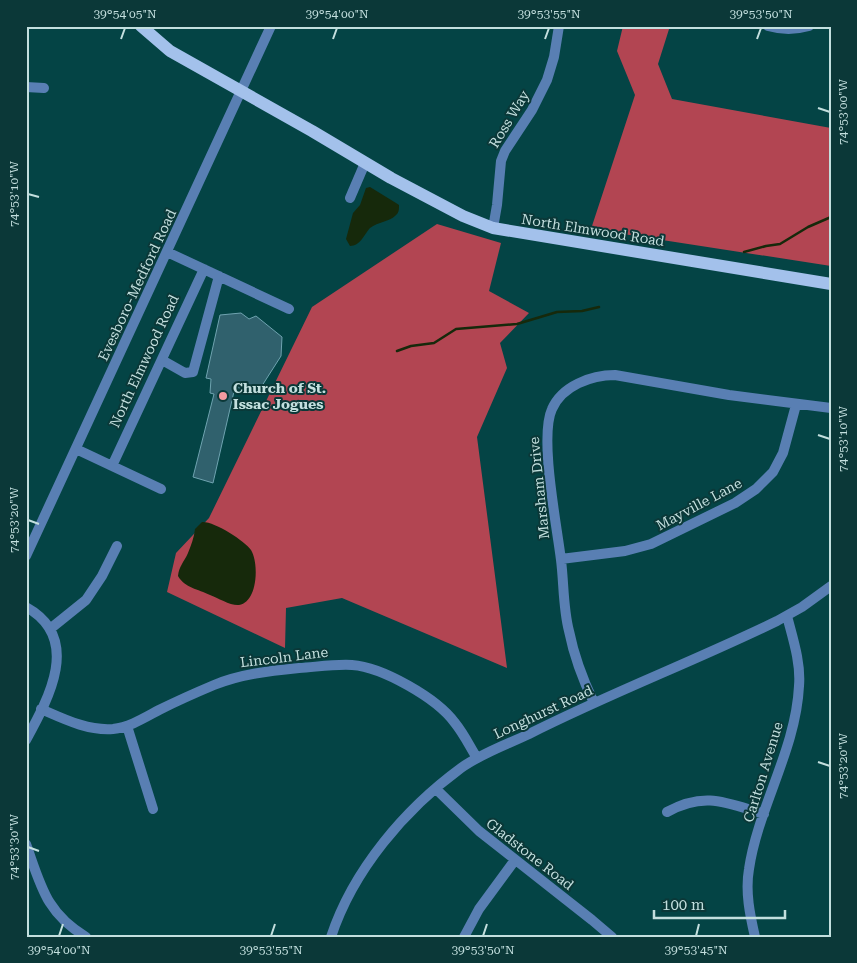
<svg xmlns="http://www.w3.org/2000/svg" width="857" height="963" font-family="'Roboto Serif',serif">
<rect width="100%" height="100%" fill="#044445"/>
<!-- forest -->
<path fill="#b24552" d="M623 26H670L658 64 672 99 831 128V266L591 229 635 95 617 51Z
M437 224 501 243 489 291 529 313 500 343 507 368 477 437 507 668 342 598 286 608 285 648 167 592 176 553 209 518 312 307Z"/>
<!-- water -->
<path fill="#16290b" d="M370 187 396 203 399 205C399 210 399 213 395 216 390 221 378 222 370 228 364 235 360 246 350 246L346 239 353 213 360 205 366 188Z
M202 522C214 521 245 541 251 550 259 563 258 602 239 605 231 606 218 598 210 595 198 589 185 588 178 576 179 566 184 562 188 553 191 545 194 538 195 529Z"/>
<g fill="none" stroke-linecap="round" stroke-linejoin="round">
<!-- stream -->
<path stroke="#16290b" stroke-width="2.5" d="M744 252 766 246 780 244 808 227 831 217
M397 351 411 346 434 343 456 329 517 324 557 312 582 311 599 307"/>
</g>
<!-- building -->
<path fill="#30616d" stroke="#6fa3b0" d="M241 313 249 319 256 316 282 337 281 356 258 392 235 387 213 483 193 477 214 394 210 393 211 379 206 378 220 315Z"/>
<g fill="none" stroke-linecap="round" stroke-linejoin="round">
<!-- minor -->
<path stroke="#597fb3" stroke-width="10" d="M768 26C782 30 795 30 809 26
M26 87 44 88
M350 198 365 163
M493 228 497 205 501 161 505 151 532 110 547 80 554 57 559 26
M167 252 289 309
M162 360 185 373 193 372 219 276
M76 449 161 489
M112 466 204 269
M26 556 271 26
M561 559 625 551 651 544 735 503 756 489 773 472 783 453 796 405
M26 607C82 638 49 698 26 740
M50 629 86 600 102 576 117 546
M594 703C583 680 574 656 569 631 563 608 564 584 561 560 557 526 539 437 552 409 562 386 591 375 615 375L729 395 831 408
M41 709C64 719 88 731 113 729 130 727 144 718 159 710 177 701 195 693 214 685 241 674 269 671 299 668 316 667 334 664 352 665 382 667 437 698 455 723 464 734 470 747 477 758
M127 726 153 809
M436 789 479 831 592 920 612 937
M667 812C705 791 727 803 764 814
M26 844C41 886 46 913 86 937
M331 937C353 870 405 809 461 768 482 753 506 745 529 734 610 693 695 661 777 621L802 607 831 586
M464 937 479 909 515 860
M755 937C750 915 745 892 749 869 758 808 796 749 799 686 801 663 793 639 787 616"/>
<!-- major -->
<path stroke="#a3c1eb" stroke-width="12" d="M141 26 170 51 312 131 391 178 463 216 493 228 831 284"/>
</g>
<!-- ticks -->
<path fill="none" stroke="#c3dfde" stroke-width="2" d="M121 39 125 28M333 39 337 28M545 39 549 28M757 39 761 28M818 108 830 112M28 194 39 197M818 435 830 439M28 520 39 524M818 762 830 766M28 847 39 851M59 936 63 924M271 936 275 924M483 936 487 924M696 936 699 924"/>
<!-- markers -->
<circle fill="#f49aa0" stroke="#0b3838" stroke-width="2" cx="223" cy="396" r="5"/>
<g text-anchor="middle" dominant-baseline="central" stroke-width="4" stroke-linejoin="round" paint-order="stroke">
<!-- street labels -->
<g font-size="14" fill="#c3dfde" stroke="#0b3838">
<text transform="translate(509 119) rotate(-59)">Ross Way</text>
<text transform="translate(593 230) rotate(9)">North Elmwood Road</text>
<text transform="translate(137 285) rotate(-65)">Evesboro-Medford Road</text>
<text transform="translate(144 361) rotate(-65)">North Elmwood Road</text>
<text transform="translate(539 488) rotate(-96)">Marsham Drive</text>
<text transform="translate(699 504) rotate(-28)">Mayville Lane</text>
<text transform="translate(284 657) rotate(-7)">Lincoln Lane</text>
<text transform="translate(543 712) rotate(-25)">Longhurst Road</text>
<text transform="translate(763 772) rotate(-73)">Carlton Avenue</text>
<text transform="translate(530 854) rotate(38)">Gladstone Road</text>
</g>
<!-- poi labels -->
<g font-size="14" font-weight="bold" fill="#c3dfde" stroke="#0b3838" text-anchor="start">
<text x="233" y="388">Church of St.<tspan x="233" dy="16">Issac Jogues</tspan></text>
</g>
</g>
<!-- border -->
<rect width="857" height="963" fill="none" stroke="#0b3838" stroke-width="55"/>
<!-- scale -->
<path d="M654 910v8h131v-8" fill="none" stroke="#c3dfde" stroke-width="2.5"/>
<text x="662" y="910" font-size="15" fill="#c3dfde" stroke="#0b3838" stroke-width="4" paint-order="stroke">100 m</text>
<rect x="28" y="28" width="802" height="908" fill="none" stroke="#c3dfde" stroke-width="2"/>
<g font-size="12" text-anchor="middle" fill="#c3dfde">
<text x="125" y="18">39°54'05"N</text>
<text x="337" y="18">39°54'00"N</text>
<text x="549" y="18">39°53'55"N</text>
<text x="761" y="18">39°53'50"N</text>
<text transform="translate(843 112) rotate(-90)" y="4">74°53'00"W</text>
<text transform="translate(14 194) rotate(-90)" y="4">74°53'10"W</text>
<text transform="translate(843 439) rotate(-90)" y="4">74°53'10"W</text>
<text transform="translate(14 520) rotate(-90)" y="4">74°53'20"W</text>
<text transform="translate(843 766) rotate(-90)" y="4">74°53'20"W</text>
<text transform="translate(14 847) rotate(-90)" y="4">74°53'30"W</text>
<text x="59" y="954">39°54'00"N</text>
<text x="271" y="954">39°53'55"N</text>
<text x="483" y="954">39°53'50"N</text>
<text x="696" y="954">39°53'45"N</text>
</g>
</svg>
